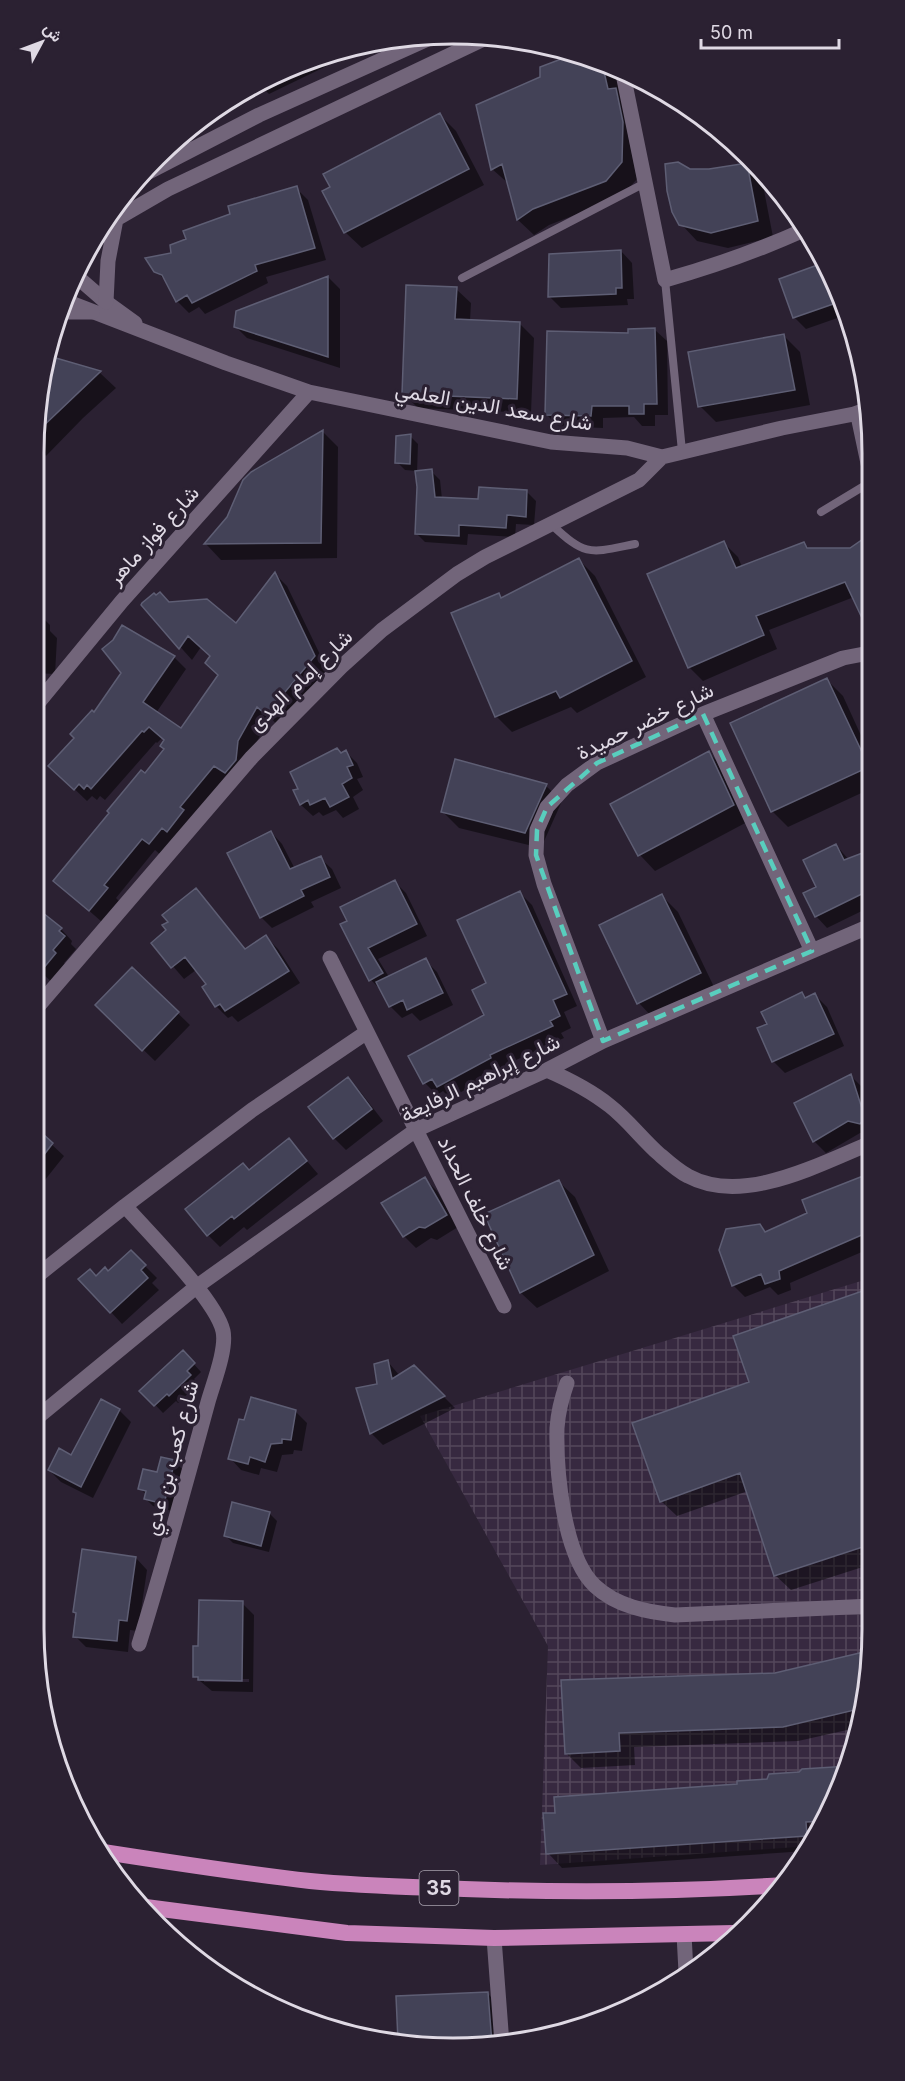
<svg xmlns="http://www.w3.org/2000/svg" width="905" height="2081" font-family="Inter,Vazirmatn,sans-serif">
<defs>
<pattern id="industrial-grid" width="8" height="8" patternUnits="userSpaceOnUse" patternTransform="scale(1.5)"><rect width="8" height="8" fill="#372940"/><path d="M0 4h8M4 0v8" fill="none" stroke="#54475b"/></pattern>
</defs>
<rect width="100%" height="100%" fill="#2b2132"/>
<!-- industrial -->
<path fill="url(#industrial-grid)" d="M871 1278 872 1628 850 1764 816 1838 810 1846 540 1865 548 1646 420 1416Z"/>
<!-- shadow -->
<path fill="#0007" fill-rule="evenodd" d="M364 44 366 47 269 94 257 82 267 76 344 47Z
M588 55 615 70 637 179 621 197 549 225 534 235 518 220 509 184 492 169 542 78Z
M440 115 456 131 484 185 362 248 346 233 324 192Z
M746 164 762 180 773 237 728 248 697 241 681 224 689 171 709 170Z
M296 188 308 200 326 260 266 277 268 283 205 314 199 307 189 313 177 301 167 282 156 271Z
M621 251 632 263 634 299H627L628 305 561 308 549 296Z
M824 264 840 292 846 315 806 329 794 317 781 279Z
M328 277 340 289V368L247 338 235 326 237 312Z
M456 289 471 303 470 321 519 323 534 338 531 413 418 408 403 393Z
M655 330 667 341 668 415H655V426H642L634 417 603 418V428L558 426 546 414 629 335Z
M784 336 800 352 810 405 716 422 700 406Z
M49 358 100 373 116 388 83 418 46 456 42 451 35 456 33 452Z
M322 431 338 447 337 558 221 560 206 544 228 518Z
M410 436 418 444 417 473 431 471 440 480 442 499 480 501 527 492 536 501 534 525 516 524 515 537 468 534 467 545 425 542 416 533 419 487 417 471 405 470 397 462Z
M869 537V629L854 597 769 630 777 649 703 681 689 667 724 543 738 557 742 567 804 544 810 549 850 550Z
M579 560 595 576 646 677 577 713 571 707 512 732 496 716 498 595 502 599Z
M275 574 287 586 327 669 279 726 270 718 250 754 162 856 155 850 116 898 119 901 102 922 55 881 165 749V741L162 738 157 743 156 742 105 800 100 796 97 800 92 796 87 801 63 778 94 715 123 673 174 657 186 669 156 713 181 730 220 676 211 657 201 647 192 660 143 605 169 603 236 625Z
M33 613 39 614 50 625V631L57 638 55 674 33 673Z
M827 680 843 696 869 753 870 789 788 827 772 811Z
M346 752 357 763 363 777 357 779 363 790 353 797 359 809 343 818 336 810 323 816 319 812 313 816 301 805 295 791 300 790Z
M709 753 725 769 749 821 655 871 640 855 612 804Z
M546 786 562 801 541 848 459 828 443 812Z
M271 832 282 844 295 869 320 858 332 869 341 888 311 902 314 907 272 928 261 917Z
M836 845 849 860 870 852V907L827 928 816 916 805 894 818 887Z
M395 882 406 893 427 936 378 959 389 977 425 960 437 972 453 1005 420 1021 412 1013 402 1018 390 1006 382 991 371 980 342 925Z
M195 890 246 950 266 937 278 949 300 983 238 1022 232 1016 228 1018 216 1006 204 987 208 985 196 970 184 979 153 943 169 930 170 922Z
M520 893 532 905 577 1006 564 1012 571 1028 561 1033 564 1038 501 1067 502 1070 450 1098 443 1091 437 1095 425 1083 410 1057 486 1016 488 984Z
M662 896 678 912 715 989 654 1019 639 1003 601 926Z
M33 908 61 929 72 941 71 944 76 949 64 963 67 966 53 983 36 968Z
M132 969 190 1025 155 1061 97 1005Z
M802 994 807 999 815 995 827 1007 844 1046 785 1073 773 1061 769 1024Z
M851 1076 863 1088 870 1112 871 1134 860 1133 826 1153 814 1141Z
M348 1079 359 1090 383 1121 346 1150 334 1138Z
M33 1127 64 1156 33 1195Z
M289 1140 318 1174 247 1230 244 1227 220 1247 208 1235Z
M862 1178 871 1186V1248L790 1283 791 1290 778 1295 770 1287 745 1297 734 1286 720 1250 759 1226 766 1233 809 1214Z
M425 1179 437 1191 458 1227 437 1240 431 1238 416 1248 404 1236 383 1203Z
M559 1182 575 1197 609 1271 537 1308 521 1293 486 1215Z
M131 1252 157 1278 152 1283 159 1290 122 1324 111 1312 96 1277 108 1273Z
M871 1289 872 1564 791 1590 775 1575 748 1491 677 1516 661 1501 751 1383Z
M183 1352 201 1372 194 1379 198 1384 178 1403 176 1401 163 1413 142 1391Z
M388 1362 400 1376 414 1367 455 1408 383 1445 371 1433 379 1385Z
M119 1410 131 1422 93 1498 61 1482 49 1470 72 1457Z
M296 1412 307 1423 302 1451 294 1450 293 1454 282 1455 277 1472 261 1468 259 1475 241 1470 230 1458 245 1422Z
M174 1461 182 1469 172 1511 153 1506 145 1498 146 1495 140 1488Z
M269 1513 277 1521 269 1552 233 1543 225 1535Z
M136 1558 147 1570 138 1631 130 1630 128 1652 86 1647 75 1636 77 1615 74 1612Z
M242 1603 254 1615 253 1692 212 1691 194 1676 200 1648ZM204 1679H249V1682H204Z
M868 1652 856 1728 798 1741 634 1747 635 1765 581 1768 566 1753 562 1682 776 1674Z
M848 1767 816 1838 806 1851 562 1868 548 1853 739 1785Z
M488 1994 504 2010 507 2044 399 2041Z"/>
<!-- building -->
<path fill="#434257" stroke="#5e5e74" stroke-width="1.5" d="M577 53 588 55 602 63 608 89 616 88 623 122 622 162 606 181 533 209 517 220 502 164 491 170 476 105 540 77V67Z
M440 113 469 169 344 233 322 191 330 187 323 174Z
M678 162 690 169H709L747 163 758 221 711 233 679 225 672 212 667 191 665 164Z
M297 186 315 248 255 265 257 271 192 303 187 295 176 302 162 275 154 272 145 258 171 253 170 245 186 239 183 231 230 214 228 206Z
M621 250 622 288H616V294L548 297 549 254Z
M823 263 840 292 842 301 793 318 779 279Z
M328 276V357L234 327 236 311Z
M406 285 457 287 455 319 520 322 517 399 402 394Z
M655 328 657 404H644V414H629V406H592L591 416 545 415 547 331 628 333V329Z
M784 334 795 390 698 407 688 352Z
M49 356 101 371 36 433 40 410Z
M323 430 321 543 204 544 227 517 243 480 251 472Z
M411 434 410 464 395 463 396 436Z
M432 469 435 497 478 499 479 487 527 490 526 517 507 515 506 528 459 525V536L415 534 417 487 415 471Z
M869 535V633L845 582 756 616 764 635 688 668 647 574 724 541 736 568 804 542 807 548H850Z
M579 558 632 661 560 698 556 691 495 717 451 613 499 593 501 598Z
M275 572 315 656 266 715 257 707 238 741 236 760 225 773 214 766 180 807 184 810 167 832 162 828 149 844 142 839 104 885 108 888 89 911 53 881 109 813 107 811 141 770 145 773 164 749 160 746 164 740 149 727 144 732 142 731 91 789 87 785 84 789 79 784 74 790 48 766 74 738 70 734 92 710 94 712 121 673 102 649 113 640 122 625 175 656 143 702 181 728 218 675 205 663 210 656 188 636 179 649 141 605 142 603 154 593 156 595 160 592 169 602 207 599 236 623Z
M827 678 869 767 771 812 730 723Z
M337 748 341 753 346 750 353 765 347 767 352 778 342 784 349 797 330 807 325 798 310 805 308 800 300 805 293 790 298 789 290 772Z
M709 751 734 805 638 856 610 804Z
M455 759 547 784 525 833 441 812Z
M271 831 290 869 321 856 330 877 301 890 304 896 260 918 227 853Z
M836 844 844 860 870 850V890L815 917 803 893 816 887 803 860Z
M395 880 417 924 368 948 383 973 369 981 340 924 347 921 340 907Z
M196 888 245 949 266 935 289 971 225 1011 220 1004 215 1007 202 987 206 984 185 957 171 968 151 943 166 930 162 925 168 922 162 915Z
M520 891 567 994 553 1000 560 1016 550 1021 553 1026 490 1055 491 1058 437 1087 432 1079 423 1084 408 1056 484 1015 472 990 486 983 457 920Z
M662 894 701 973 637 1004 599 925Z
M33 905 62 928 59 931 65 936 53 950 56 953 33 981Z
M426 958 443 993 407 1010 403 1000 389 1007 376 982Z
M132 967 179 1012 142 1051 95 1005Z
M802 992 805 998 815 993 834 1034 772 1062 757 1028 767 1024 761 1012Z
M851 1074 865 1118 860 1124 848 1121 813 1142 794 1103Z
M348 1077 372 1109 333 1139 308 1107Z
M33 1125 53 1143 33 1169Z
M289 1138 307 1161 234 1219 232 1216 207 1236 185 1209 243 1163 249 1170Z
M863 1176 871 1197V1231L779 1271 780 1279 765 1284 761 1274 732 1286 719 1250 726 1229 760 1224 765 1232 807 1213 802 1200Z
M425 1177 447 1215 425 1228 419 1227 403 1237 381 1203Z
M559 1180 594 1255 520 1293 484 1214Z
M131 1250 146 1265 141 1270 148 1278 110 1313 78 1279 90 1269 96 1276 105 1267 108 1271Z
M871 1288 872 1544 774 1576 740 1473 660 1502 632 1423 749 1382 733 1336Z
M183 1350 195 1363 187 1371 191 1375 169 1396 167 1394 154 1406 139 1391Z
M388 1360 392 1379 414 1365 445 1396 370 1434 356 1388 377 1384 374 1364Z
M251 1397 296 1410 291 1440 282 1439V1443L271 1444 265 1462 250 1457 248 1464 228 1459 239 1419 244 1420Z
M101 1399 120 1409 81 1487 48 1470 59 1448 71 1455Z
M161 1457 175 1460 164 1504 144 1499 146 1491 138 1489 143 1469 157 1472Z
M232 1502 270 1512 261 1546 224 1536Z
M82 1549 136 1557 127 1621 119 1620 117 1641 73 1637 76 1613 73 1612Z
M199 1600 243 1601 242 1681 198 1680V1677H193V1646H198Z
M868 1651 859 1709 783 1727 619 1733 620 1751 565 1754 561 1680 775 1673Z
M849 1766 824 1821 806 1822 807 1836 546 1854 543 1813H555L554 1797 737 1784V1781L767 1779 769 1774 799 1772 802 1769Z
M488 1992 492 2044 398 2041 396 1996Z"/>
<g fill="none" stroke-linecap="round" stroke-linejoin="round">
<!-- service -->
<path stroke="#72657a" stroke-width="8" d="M462 278 645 183
M665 280 682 451
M854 414 869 485
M821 512 869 483
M552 525C586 557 590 553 635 544"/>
<!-- minor -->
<path stroke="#72657a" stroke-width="15" d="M623 74 665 280C715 266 757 251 804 230
M75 275 106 302 135 323
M63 300 226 363 309 392 551 442 627 448 662 457 782 428 854 414 868 409
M33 709 122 601 309 392
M703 714 812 951
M330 958 504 1306
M33 1012 252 757 341 667 382 630 457 574 485 557 639 480 662 457
M603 1041 544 884 536 855 537 830 547 807 567 785 597 763 703 714 843 658 869 653
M547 1070C570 1080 590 1090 610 1106 628 1120 642 1139 659 1154 667 1161 678 1171 688 1176 743 1206 819 1164 871 1143
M125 1206C149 1233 216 1300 223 1331 227 1349 213 1384 208 1402 186 1483 164 1564 139 1644
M33 1279 125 1206 252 1110 367 1032
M567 1383C562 1397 558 1413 557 1428 556 1470 563 1556 595 1586 616 1606 647 1612 675 1615L872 1606
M33 1421 196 1287 416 1130 547 1070 603 1041 870 926
M684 1934 686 1972
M494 1938 502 2044"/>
<!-- tertiary -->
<path stroke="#72657a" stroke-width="15" d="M135 179 259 115 439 34
M99 229 168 189 490 36
M106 302 108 261 116 219
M58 312H92"/>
<!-- trunk -->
<path stroke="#ca84bb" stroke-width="16" d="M98 1851C169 1862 239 1873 310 1881 361 1886 413 1887 464 1889 571 1893 676 1892 783 1885
M138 1906 347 1933 494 1938 734 1933"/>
</g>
<!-- marked area -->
<path fill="none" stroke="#59cebe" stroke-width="4.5" stroke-dasharray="12 8" stroke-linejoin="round" d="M703 714 812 951 603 1041 536 855 537 830 547 807 597 763Z"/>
<g text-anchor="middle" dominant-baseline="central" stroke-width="6" stroke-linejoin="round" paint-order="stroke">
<!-- shield labels -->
<rect fill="#2b2132" stroke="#a9a2af" stroke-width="1.5" x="419.5" y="1871" width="39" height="34" rx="4.5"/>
<g font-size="20" font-weight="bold" fill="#dfd9e4">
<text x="439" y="1888">35</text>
</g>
<!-- street labels -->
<g font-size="21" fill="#dfd9e4" stroke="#2b2132">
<text transform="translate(494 406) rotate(10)">شارع سعد الدين العلمي</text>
<text transform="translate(153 535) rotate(-48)">شارع فواز ماهر</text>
<text transform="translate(300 680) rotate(-44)">شارع إمام الهدى</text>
<text transform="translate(645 721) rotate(-26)">شارع خضر حميدة</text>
<text transform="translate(480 1078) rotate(-26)">شارع إبراهيم الرفايعة</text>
<text transform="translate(476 1203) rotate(64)">شارع خلف الحداد</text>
<text transform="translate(171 1458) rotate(-75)">شارع كعب بن عدي</text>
</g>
</g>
<!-- crop -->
<path d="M0 0H905V2081H0ZM453 44H453A409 409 0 0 1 862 453V1629A409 409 0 0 1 453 2038H453A409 409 0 0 1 44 1629V453A409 409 0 0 1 453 44Z" fill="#2b2132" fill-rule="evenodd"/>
<path fill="none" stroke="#dfd9e4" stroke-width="3" d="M453 44H453A409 409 0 0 1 862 453V1629A409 409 0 0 1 453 2038H453A409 409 0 0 1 44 1629V453A409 409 0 0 1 453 44Z"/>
<!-- north arrow -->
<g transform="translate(42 42) rotate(49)" stroke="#2b2132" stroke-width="4.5" paint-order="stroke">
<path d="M0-4.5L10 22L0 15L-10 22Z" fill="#dfd9e4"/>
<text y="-9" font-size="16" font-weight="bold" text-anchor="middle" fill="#dfd9e4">ش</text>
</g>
<!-- scale -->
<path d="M701 39v9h138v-9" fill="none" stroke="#dfd9e4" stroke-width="3"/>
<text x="710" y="39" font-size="18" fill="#dfd9e4" stroke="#2b2132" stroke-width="4.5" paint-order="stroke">50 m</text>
</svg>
